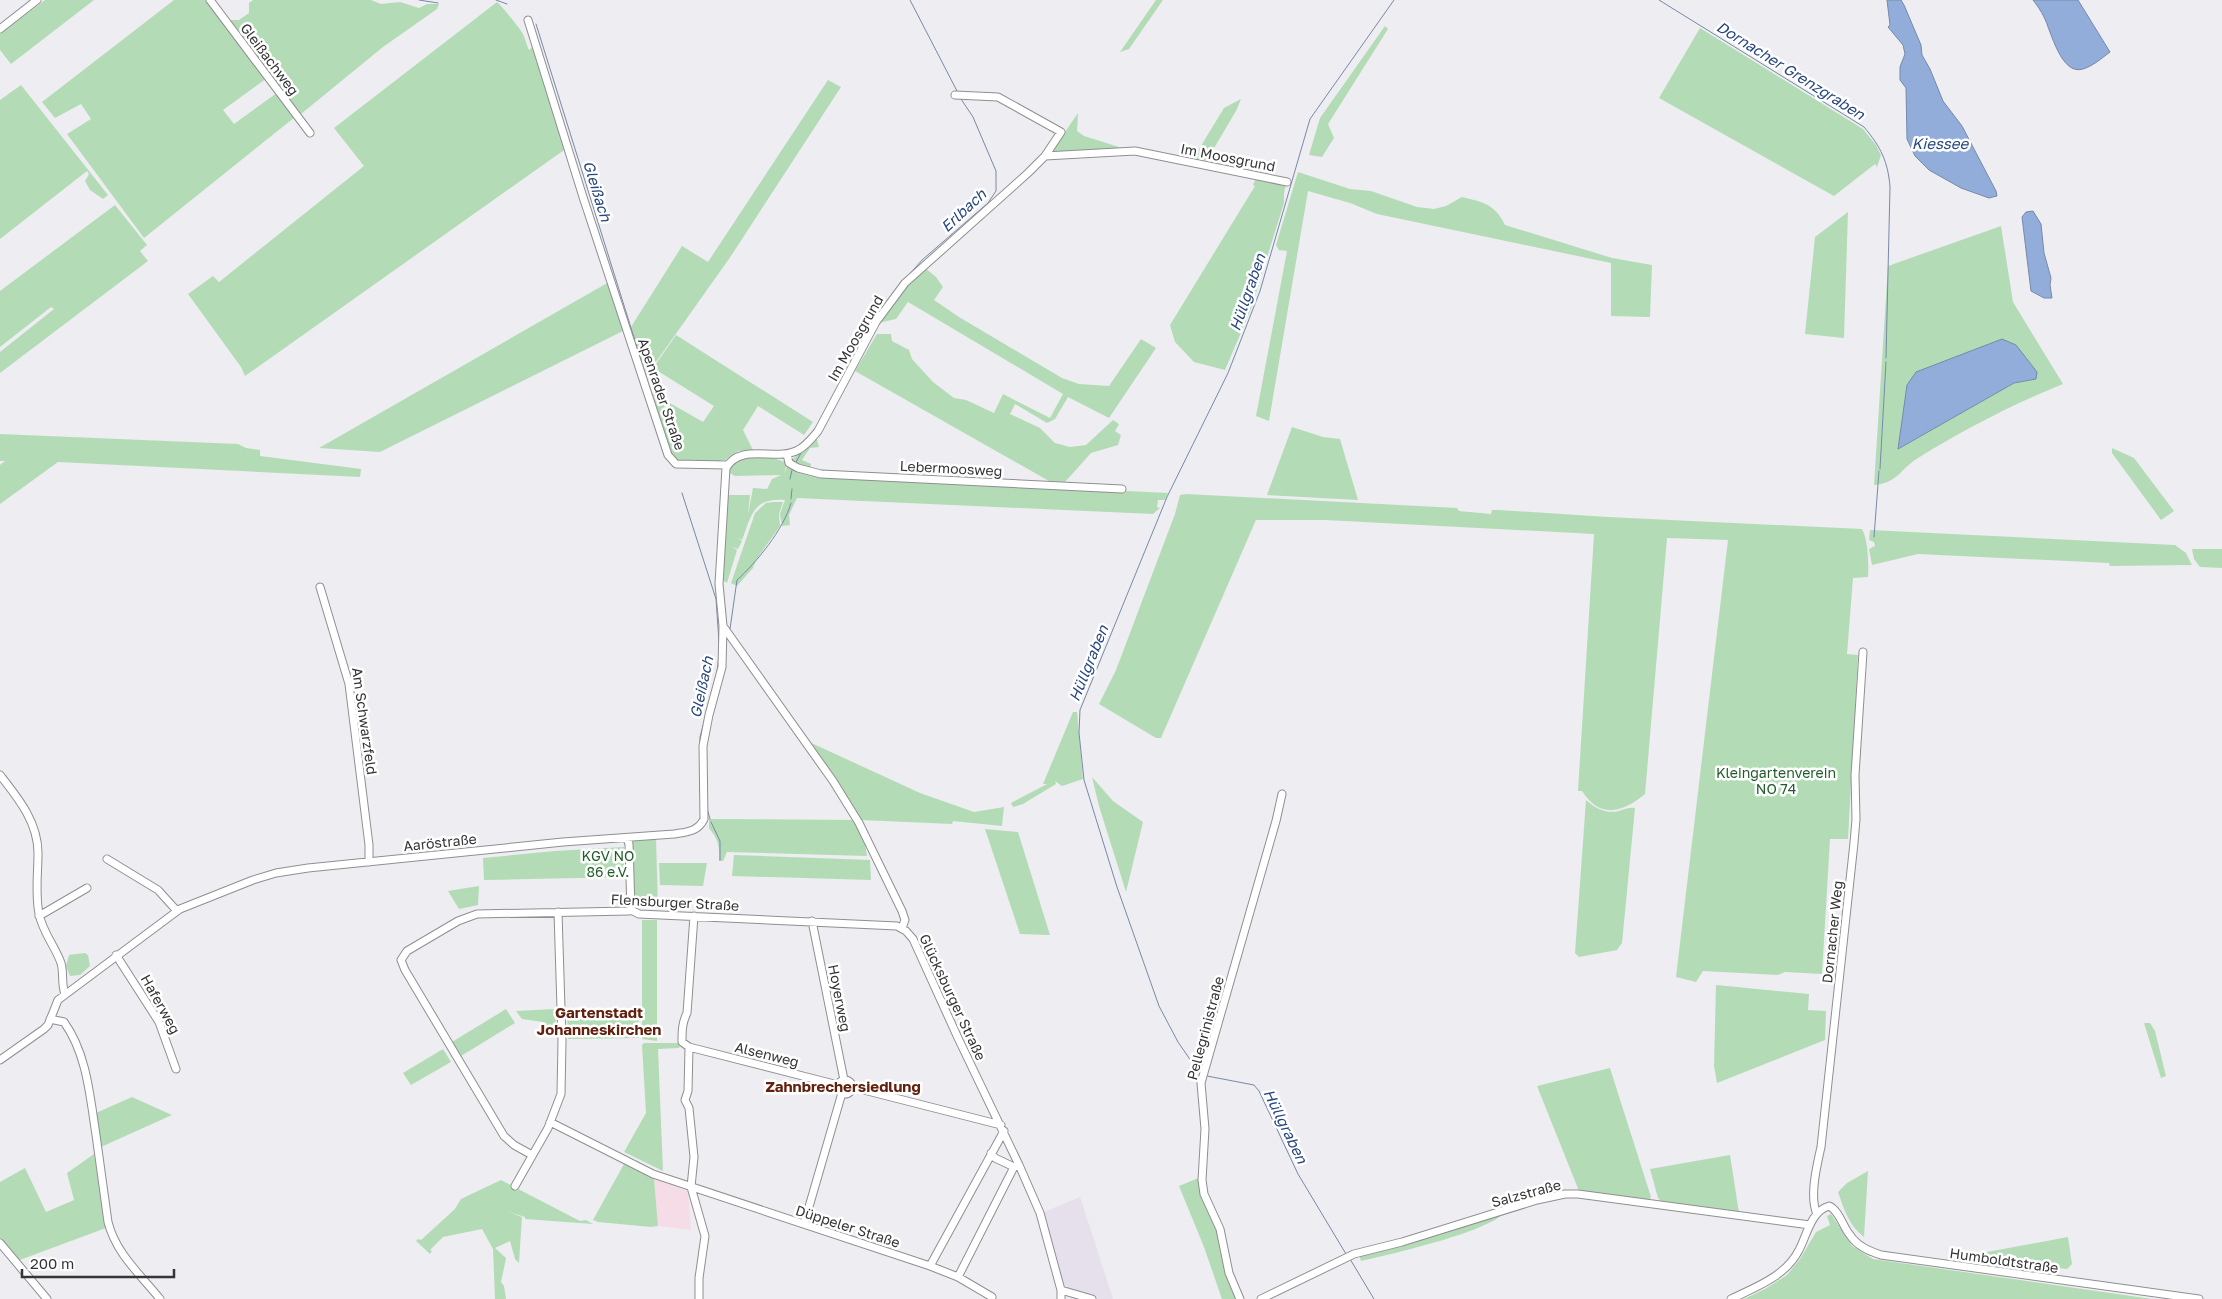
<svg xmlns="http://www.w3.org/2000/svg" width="2222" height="1299" font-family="'Golos Text',sans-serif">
<rect width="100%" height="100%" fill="#eeedf1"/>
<!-- built -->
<path fill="#e5e0ec" d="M1080 1197 1113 1299H1100L1064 1287 1042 1213Z"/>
<!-- education -->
<path fill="#f5dce6" d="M654 1179 688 1191 691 1230 658 1226Z"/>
<!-- green -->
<path fill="#b3dcb6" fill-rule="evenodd" d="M45 0H94L11 64 0 50V34Z
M174 0H208L267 78 223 110 234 124 278 92 295 117 144 238 67 134 91 119 81 104 55 118 42 102Z
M253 0H371L381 4 400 2 419 8 427 4H439L437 9 383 47 301 114 227 20H239L249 13V3Z
M1156 0H1163L1129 49 1120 52Z
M497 2C500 4 518 26 521 31 525 36 526 44 529 50L534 46 567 148 245 376 241 367 188 294 213 276 219 282 364 166 334 128Z
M1385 26 1388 29 1328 124 1334 138 1322 157 1309 155 1320 118Z
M1700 28 1863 129 1876 145 1881 155 1877 167 1875 164 1834 196 1659 98Z
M828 80 841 87 731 256 646 376 631 327 682 246 708 262Z
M21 85 108 195 103 199 90 190 85 181 89 174 87 171 0 239V100Z
M1241 99 1236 111 1207 160 1193 159 1224 108Z
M1078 113 1077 131 1084 136 1119 147V149L1050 154Z
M1298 172 1350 189 1371 191 1417 207 1434 209 1446 206 1462 197C1483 202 1495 204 1505 225L1612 258 1652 265 1650 317 1611 316V263L1377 214 1350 203 1308 191 1269 421 1256 416 1287 251 1279 250 1276 245Z
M1256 178 1286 184 1284 193 1281 191 1284 193V203L1251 309 1225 370 1194 362 1175 342 1170 325 1255 186 1253 185Z
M115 205 147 245 140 251 148 261 0 373V352L54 309 51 307 0 347V291Z
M1848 212 1844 338 1805 334 1815 237Z
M2001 226 2013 302 2063 384C2013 404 1965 429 1918 458 1900 469 1898 483 1874 485L1888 266ZM2016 345 2036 379 2014 383 1898 449Z
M925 268 936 277 943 287 934 300 959 317 1062 378 1079 384 1109 386 1141 339 1156 348 1109 418 1068 397 1055 419 1047 423 1015 404 1010 414 1040 428 1055 443 1070 447 1086 445 1113 420 1119 424 1115 431 1121 435 1118 445 1091 453 1065 482 1049 481 855 371 877 334H891L892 341 909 350 912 359 933 382 954 398 966 400 994 413 1003 394 1050 418 1063 394 908 302 896 319 878 323 907 285Z
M609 282 625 330 380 452 319 448Z
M676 335 813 422 804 435 758 406 743 430 753 450 738 451 725 460 714 462H679L672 457 649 391 703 422 714 406 653 368Z
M1292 427 1323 437 1340 439 1358 500 1267 495Z
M0 434 238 444 246 448 260 450V456L361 469 360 477 58 462 0 504V465L5 461H0Z
M816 436 819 447 810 448 802 460 811 464 809 475 1168 493 1165 500H1158L1157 507 1160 508 1153 514 797 498 789 515 790 525 782 526 780 514 785 500C753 498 752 514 742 540L737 538 742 541 738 549 732 547 737 550 727 583 721 579 726 495H750L748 515 753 488 767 489 772 479 781 475 735 476 728 472 730 467C742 450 771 456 787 463L784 474 788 464Z
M2112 448 2134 458 2174 511 2161 520 2112 453Z
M1186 494 1457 508 1459 511 1491 514 1492 510H1499L1608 517 1862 529C1868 539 1869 565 1868 577L1853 578 1847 654 1858 655 1848 839H1830L1822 974 1785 972 1778 975 1703 971 1696 982 1676 977 1728 540 1667 538 1645 794C1622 813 1600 819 1582 791H1578L1594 534 1325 520H1256L1161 738H1156L1099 704 1116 670 1175 514 1180 495Z
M773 502H783L779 514 780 526 756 560 753 568 737 586 731 583 755 513 766 503Z
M1870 530 2175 545 2186 553 2192 565 2110 566 2109 563 1918 554 1872 565 1869 549 1875 546 1874 542 1869 540Z
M2192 549H2222V568L2200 567 2194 559Z
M1073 712H1077L1083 779 1062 786 1055 781 1056 784 1023 804 1013 807 1011 803 1047 784H1043Z
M807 741 920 793 974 812 1004 807 1002 826 953 821 952 824 861 820Z
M1092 777 1113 801 1143 822 1126 892 1099 806Z
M1586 800C1596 809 1607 814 1619 811 1625 809 1630 807 1635 808L1622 943 1617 950 1579 957 1575 953Z
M709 819 856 820 864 837 867 856 727 852 723 861H719C720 846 718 839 709 828Z
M985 829 1018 832 1050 935 1020 934Z
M656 837 658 908 633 907 632 841Z
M624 847V877L484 880 483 858 555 851Z
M734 855 870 860 871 880 732 876Z
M659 863H707L703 886 660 885Z
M479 886 478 905 459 909 448 891Z
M642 920H657V1041L642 1039Z
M85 953 88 955 90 966 80 975 70 976 66 966 69 955Z
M1716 985 1809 994 1808 1010 1826 1011 1825 1040 1717 1083 1714 1066Z
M506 1009 515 1023 461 1056 452 1042Z
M555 1009 556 1036 543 1022 522 1019 516 1011Z
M638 1009 639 1038 568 1039 567 1010Z
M2144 1023H2150L2155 1031 2166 1076 2161 1078Z
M644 1043H681L679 1048 658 1049 663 1171 624 1152 646 1113 642 1045Z
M443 1049 451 1062 411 1085 403 1073Z
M1610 1068 1651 1197 1648 1202 1579 1191 1537 1086Z
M132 1097 172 1115 101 1147 96 1113Z
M94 1154 106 1228 17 1261 0 1240V1182L25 1168 46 1212 74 1200 67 1173Z
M1730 1155 1739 1213 1663 1203 1658 1198 1650 1169Z
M624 1164 654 1179 658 1226 651 1227 598 1222 593 1220Z
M1868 1171 1864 1237C1849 1226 1844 1209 1838 1192L1847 1183Z
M1201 1177 1219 1229 1238 1299H1222L1204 1247 1179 1186Z
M501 1180 580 1221 586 1220 593 1224 525 1219V1217L506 1211 522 1217 519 1263 515 1259 510 1241 495 1248 506 1258 501 1282 504 1286 506 1299H495L493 1249 482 1229 443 1237 430 1250 432 1251 430 1254 416 1241 418 1239 421 1240 455 1209 461 1199Z
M1503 1214C1483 1233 1392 1254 1361 1261L1359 1255Z
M1831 1214 1852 1246 1873 1259 2152 1299H1744L1765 1289 1787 1275 1800 1259 1816 1232 1830 1225 1827 1216Z
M2068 1237 2072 1264 2067 1269 1986 1260 1987 1252Z"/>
<!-- water -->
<path fill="#93adda" stroke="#7789a9" d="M1887 0H1901L1904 5 1921 45 1922 55 1930 69 1943 101 1962 126 1996 191 1997 196 1989 198 1961 188 1929 170 1915 156 1907 139 1906 88 1900 80V67L1905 54 1903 45 1888 27 1890 25Z
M2033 0H2078L2110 52C2102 58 2093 66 2083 69 2061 76 2051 31 2044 17 2041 11 2037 5 2033 0Z
M2033 211 2041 224 2044 253 2051 278 2050 285 2052 298H2044L2031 291 2022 217 2026 212Z
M2002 339 2016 345 2037 372 2036 379 2014 383 1898 449 1907 385 1916 372Z"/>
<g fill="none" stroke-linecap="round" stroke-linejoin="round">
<!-- stream -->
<path stroke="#7789a9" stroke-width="1" d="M419 0 438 3
M496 0 507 4
M910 0 957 91
M1659 0 1864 127C1881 147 1888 162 1890 187L1886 358
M536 24 642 363
M908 276 922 260 988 203 996 191V171L973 117 961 99
M882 309 894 292
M795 464 801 453
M1880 469 1886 362
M790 479 792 470
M682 493 716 599 719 642
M791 499 792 489
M1874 537 1879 471
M730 629 737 580C756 563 784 529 791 503
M717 672 719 656
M700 792V737L708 707
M707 808 710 819
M711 822 720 841V860
M1200 1074 1178 1042 1159 1006 1117 887 1084 780 1079 733 1080 710 1167 497 1228 373 1260 291 1310 119 1394 0
M1207 1076 1254 1085 1259 1091 1298 1174 1346 1254
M1350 1259 1374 1299"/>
<!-- minor casing -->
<g stroke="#908e92" stroke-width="9">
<path id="minor" d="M210 0 310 133
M528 20 583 197 668 455 676 464 727 465
M0 29 37 0
M1045 156 1135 151 1287 182
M787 454 789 463 798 468 821 474 1122 489
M320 587 349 684 369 845V862
M723 626 833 781 859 823 902 911 905 920 902 928
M0 775C18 798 38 822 38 853 38 874 35 893 39 914 43 933 55 946 61 963 64 973 61 984 65 994
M627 839 629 844 631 910
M107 859 158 890 177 911
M39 916 87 888
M694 916 687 1013C682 1023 682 1031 682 1042L689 1047 688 1091 685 1100 689 1108 694 1157 691 1187 705 1236 699 1278V1299
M812 921 844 1080
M116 955 159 1022 176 1069
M50 1019 64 1022C87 1054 90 1097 96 1135 100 1164 104 1193 108 1222 116 1254 141 1275 160 1299
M689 1047 838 1085
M0 1060 44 1029 48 1025 58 1000 180 909 253 880 276 873 308 868 563 842 674 834C686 832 698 832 704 819L703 746 709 715 722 667 723 626 719 584 726 468C741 442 776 462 798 450 806 446 812 438 818 431L876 322 905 283 1028 173 1045 156 1061 132 998 97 955 95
M838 1087a7 7 0 1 1 14 0a7 7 0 1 1-14 0Z
M852 1087 1001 1125
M550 1122 653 1174 930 1266 958 1277 992 1297
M991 1153 995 1158 1014 1167
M532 1155 514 1145 504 1136 405 970 401 960 407 951 458 921 477 914 629 911 631 910 639 914 897 926 906 931 913 939 958 1038 1019 1165 1040 1213 1061 1290V1299
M515 1186 548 1128 561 1094 562 1041 558 912
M1817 1214C1809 1197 1817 1165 1821 1147L1854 843 1856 819 1855 775 1863 652
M804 1224 842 1093
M0 1243 47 1299
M930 1266 1004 1131
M958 1277 1014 1167 1019 1165
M1061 1290 1092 1299
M1240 1299 1229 1273 1220 1229 1204 1194 1202 1180 1205 1129 1201 1083 1276 821 1282 794
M1261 1299 1354 1254 1402 1242 1537 1200 1565 1194H1578L1810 1225
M1731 1299C1756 1287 1786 1276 1799 1250 1807 1235 1811 1211 1829 1206 1839 1210 1843 1227 1850 1235 1857 1246 1869 1251 1881 1255L2199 1299"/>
</g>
<!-- minor -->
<use href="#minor" stroke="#fff" stroke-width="7"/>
</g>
<g text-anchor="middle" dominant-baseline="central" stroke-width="5" stroke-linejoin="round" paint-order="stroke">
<!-- street labels -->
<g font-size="14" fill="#353436" stroke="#fff">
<text transform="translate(270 59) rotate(53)">Gleißachweg</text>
<text transform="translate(1228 157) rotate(11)">Im Moosgrund</text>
<text transform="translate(855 338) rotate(-60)">Im Moosgrund</text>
<text transform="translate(662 394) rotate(71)">Apenrader Straße</text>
<text transform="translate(951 468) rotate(3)">Lebermoosweg</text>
<text transform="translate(365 721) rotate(82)">Am Schwarzfeld</text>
<text transform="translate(440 842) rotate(-6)">Aaröstraße</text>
<text transform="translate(675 902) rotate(3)">Flensburger Straße</text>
<text transform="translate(1832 932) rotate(-84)">Dornacher Weg</text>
<text transform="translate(953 997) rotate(65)">Glücksburger Straße</text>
<text transform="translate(840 998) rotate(79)">Hoyerweg</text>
<text transform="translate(161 1004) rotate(61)">Haferweg</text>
<text transform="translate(1205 1028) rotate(-75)">Pellegrinistraße</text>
<text transform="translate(767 1054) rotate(14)">Alsenweg</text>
<text transform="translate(1526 1193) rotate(-15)">Salzstraße</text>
<text transform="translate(848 1226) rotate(18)">Düppeler Straße</text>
<text transform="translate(2004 1260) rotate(8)">Humboldtstraße</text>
</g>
<!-- park labels -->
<g font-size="14" fill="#215d2b" stroke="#fff">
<text x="1776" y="772">Kleingartenverein<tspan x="1776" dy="16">NO 74</tspan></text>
<text x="608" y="855">KGV NO<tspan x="608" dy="16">86 e.V.</tspan></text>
</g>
<!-- water labels -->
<g font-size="15" font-style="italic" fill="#28477f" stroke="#fff">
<text transform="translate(1791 70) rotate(32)">Dornacher Grenzgraben</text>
<text x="1940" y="143">Kiessee</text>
<text transform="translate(598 191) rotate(73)">Gleißach</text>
<text transform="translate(963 210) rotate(-43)">Erlbach</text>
<text transform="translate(1247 292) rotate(-71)">Hüllgraben</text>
<text transform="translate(1088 663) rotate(-68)">Hüllgraben</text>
<text transform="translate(701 687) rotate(-78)">Gleißach</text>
<text transform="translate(1286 1126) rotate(64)">Hüllgraben</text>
</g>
<!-- neighbourhood labels -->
<g font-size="15" font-weight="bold" fill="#62200e" stroke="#fff">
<text x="599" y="1012">Gartenstadt<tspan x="599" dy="17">Johanneskirchen</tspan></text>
<text x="843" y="1086">Zahnbrechersiedlung</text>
</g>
</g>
<!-- scale -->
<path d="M22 1269v8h152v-8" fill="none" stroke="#353436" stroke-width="2.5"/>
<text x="30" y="1269" font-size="15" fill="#353436" stroke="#ffffff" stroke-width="4" paint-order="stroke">200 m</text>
</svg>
